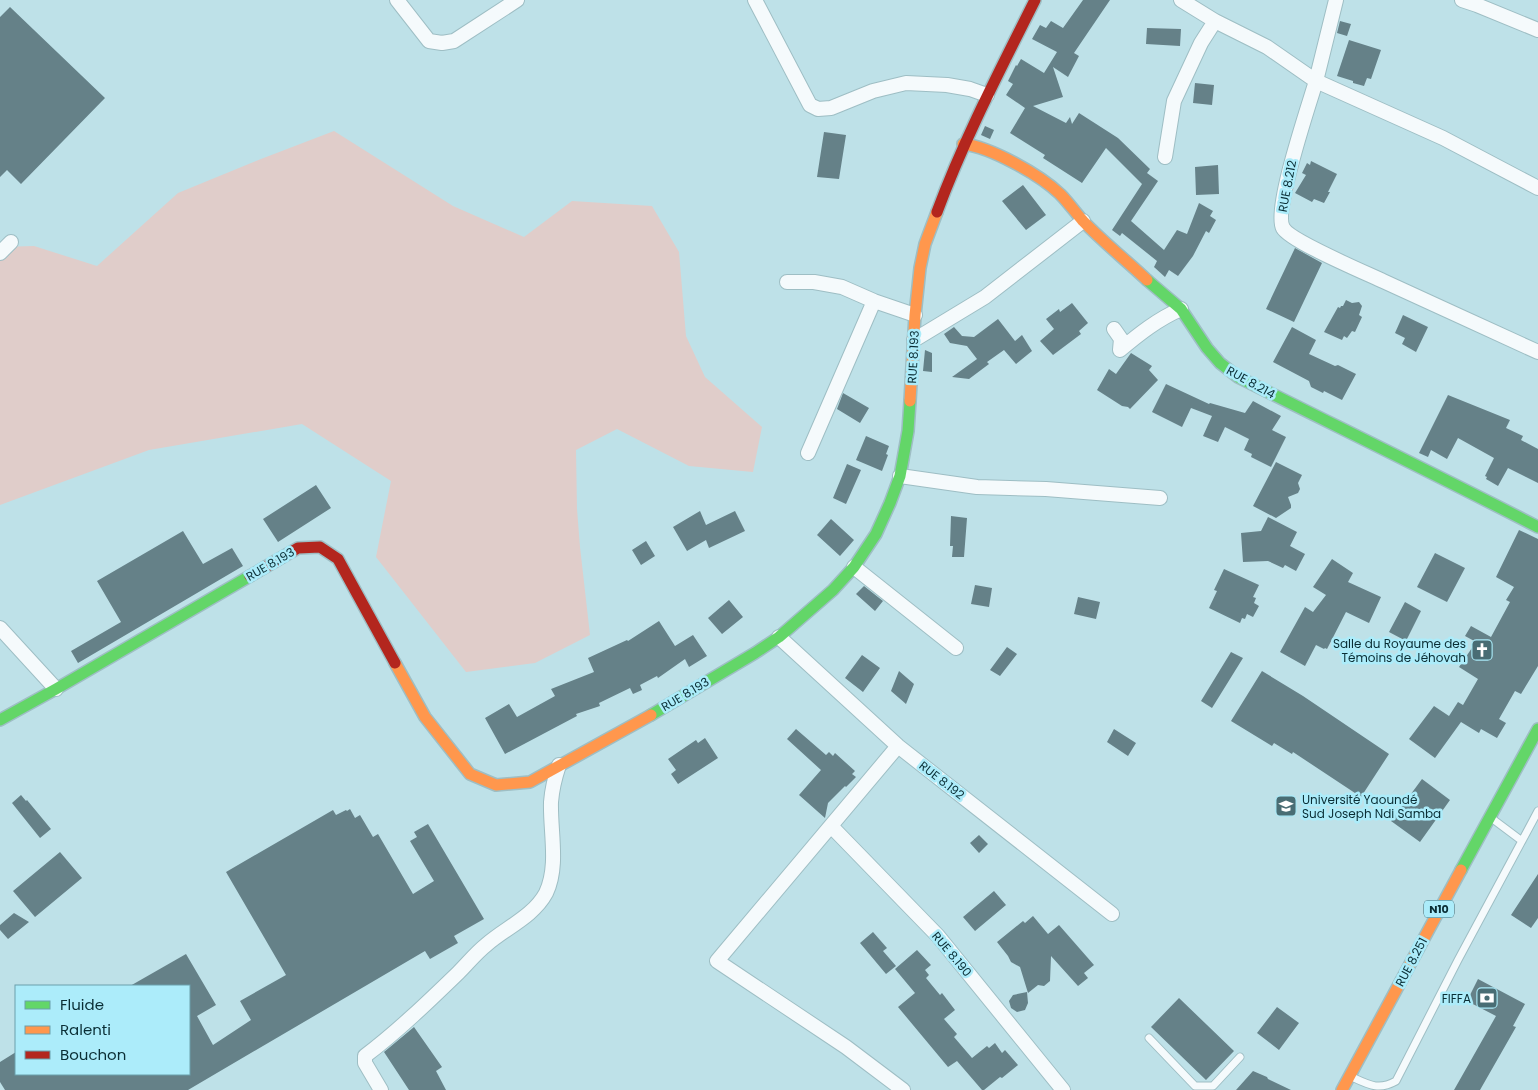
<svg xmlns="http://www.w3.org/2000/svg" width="1538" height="1090" font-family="Poppins,sans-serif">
<rect width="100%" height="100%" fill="#bee1e8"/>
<!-- green -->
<path fill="#e0cdca" d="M334 131 453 206 524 237 572 201 652 206 679 252 686 336 705 377 762 427 753 472 689 466 617 429 576 450 577 509 580 547 590 635 535 663 466 672 376 557 391 481 302 424 149 450 0 505V247L34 246 97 266 178 193 261 159Z"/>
<!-- building -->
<path fill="#658188" d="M1083 0H1110L1074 53 1079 56 1068 77 1053 67 1063 97 1033 106 1066 123 1070 117 1072 124 1079 113 1118 138 1150 169 1147 173 1158 181 1131 221 1164 250 1177 230 1187 234 1199 203 1213 211 1210 216 1216 220 1209 233 1206 231 1193 256 1178 276 1169 270 1165 277 1154 267 1157 261 1122 233 1120 236 1112 230 1142 184 1106 148 1082 183 1043 158 1045 155 1010 133 1025 108 1006 95 1013 84 1008 81 1016 65 1017 66 1021 59 1044 73 1057 52 1032 39 1040 25 1046 28 1051 21 1063 28Z
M10 7 105 98 21 184 7 170 0 177V17Z
M1340 21 1351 24 1347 36 1337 33Z
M1147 28 1181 29 1180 46 1146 44Z
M1349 40 1381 50 1371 79 1367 78 1364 86 1353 83V81L1337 76Z
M1195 83 1214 85 1212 105 1193 103Z
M985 126 994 130 990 139 981 135Z
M824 132 846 135 839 179 817 177Z
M1311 161 1337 174 1328 192H1330L1324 203 1314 199 1312 202 1295 193 1306 175 1302 173 1307 163 1310 165Z
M1218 165 1219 194 1196 195 1195 167Z
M1023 185 1046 215 1026 230 1002 201Z
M1295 248 1322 263 1294 322 1266 309Z
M1346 300 1352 303 1359 302 1362 306 1359 315 1362 317 1355 332 1352 331 1347 338 1344 336 1342 340 1324 332 1338 307 1340 308 1341 306H1343Z
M1072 303 1088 323 1079 331 1081 334 1053 355 1040 341 1054 329 1046 319 1059 309 1060 312Z
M1403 315 1428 327 1416 352 1402 344 1405 338 1395 333Z
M998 319 1015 341 1022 335 1032 351 1016 364 1004 350 987 362 989 364 969 379 952 377 977 359 967 346 950 343 944 334 954 327 962 336 974 337Z
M1292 327 1316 340 1309 354 1335 366 1338 365 1356 374 1342 400 1324 391 1323 393 1311 387 1309 381 1273 362Z
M925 350 932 353V372L923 371Z
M1131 353 1152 366 1149 370 1158 380 1130 409 1128 407 1122 406 1097 390 1109 369 1116 374Z
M1166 384 1209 404 1210 403 1245 413 1253 401 1281 416 1272 430 1286 437 1271 467 1251 457 1252 454 1244 450 1249 439 1225 427 1218 442 1203 436 1212 416 1191 408 1182 427 1152 412Z
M843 393 869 408 860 423 837 409Z
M1448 395 1510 420 1506 428 1523 436 1521 440 1538 449V483L1508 468 1498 486 1486 479 1487 477 1485 476 1494 458 1458 438 1447 459 1431 450 1428 457 1419 453Z
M866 436 889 446 886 454 888 455 882 471 856 460Z
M1276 462 1302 475 1298 483 1300 489 1298 493 1288 497 1291 505V508L1276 518 1253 506Z
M847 464 861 470 846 504 833 498Z
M316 485 331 508 278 542 263 519Z
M700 511 706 525 735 511 745 531 709 548 706 540 687 551 673 527Z
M951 516 967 518 964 557H952L953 546H950Z
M1268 517 1297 532 1290 546 1305 554 1296 571 1285 565 1283 568 1268 561 1243 562 1241 533 1261 531Z
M831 519 854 540 840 556 817 535Z
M1519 530 1538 539V666L1521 694 1515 691 1499 719 1506 723 1497 738 1481 729 1479 733 1461 722 1435 758 1409 739 1434 706 1449 716 1458 702 1463 705 1478 679 1459 667 1476 642 1465 636 1471 626 1491 637 1510 602 1506 600 1514 587 1496 577Z
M183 531 203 564 232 548 243 566 78 663 71 651 121 622 97 581Z
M646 541 655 556 641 565 632 550Z
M1435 553 1465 568 1447 602 1417 587Z
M1332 559 1353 573 1348 582 1381 597 1369 623 1346 612 1327 649 1325 648 1324 649 1316 645 1305 666 1280 652 1305 607 1313 612 1326 595 1313 587Z
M1224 569 1259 585 1253 597 1256 598 1254 603 1259 606 1253 617 1247 614 1245 619 1242 618 1240 623 1209 608 1217 591 1214 590Z
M975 585 992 588 989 607 971 604Z
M864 586 883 601 875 611 856 594Z
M1078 597 1100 602 1096 619 1074 614Z
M729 600 743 617 722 634 708 618Z
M1405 602 1421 611 1406 641 1389 632Z
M659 621 675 646 693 635 707 656 689 667 685 659 658 678 657 676 640 685 642 690 633 694 630 688 599 703 600 706 576 714 577 716 505 754 485 718 509 704 517 717 555 696 551 689 594 672 588 658 627 640 628 641Z
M1007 647 1017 654 1000 676 990 670Z
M1231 652 1243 658 1212 708 1201 701Z
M862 655 880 668 863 692 845 678Z
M899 671 914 684 906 704 891 691Z
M1262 671 1303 696 1389 754 1361 797 1293 752 1292 754 1274 743 1272 746 1231 721Z
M796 729 826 755 829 752 833 756 835 753 855 771 852 774 856 777 846 787 845 786 828 803 825 818 799 795 821 770 787 739Z
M1114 729 1136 743 1128 756 1107 742Z
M705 738 718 758 678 784 671 774 676 770 668 759 696 740 698 743Z
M1422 779 1450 800 1420 842 1391 821Z
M21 795 26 801 27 800 51 829 40 838 12 803Z
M350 809 355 818 360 815 373 837 378 834 413 894 434 881 410 841 417 837 414 832 428 824 484 919 454 936 458 943 430 959 425 951 188 1090H5L0 1082V1062L16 1052V1074H189V986H130L186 954 216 1005 197 1016 213 1045 251 1020 240 1001 286 975 226 872 333 810 336 815 346 810 347 811Z
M979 835 988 844 979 853 970 843Z
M60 852 82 878 35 917 13 891Z
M1538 874V918L1531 928 1511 915Z
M994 891 1006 905 975 931 963 917Z
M14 913 29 922 8 939 0 930V925Z
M1033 916 1048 934 1059 925 1094 965 1084 973 1088 978 1078 986 1051 956 1050 981 1044 986 1038 985 1028 993 1020 967 1011 962 1008 956 997 942 1023 921 1025 923Z
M873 932 887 948 883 951 896 966 886 974 860 943Z
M917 950 931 965 925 970 929 975 926 978 940 995 942 993 955 1010 944 1019 957 1034 954 1037 972 1058 987 1046 989 1048 995 1043 1002 1053 1005 1050 1018 1065 1002 1078 1000 1077 984 1090H982L957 1061 948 1067 898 1007 915 993 895 969Z
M1478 979 1525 1004 1513 1026 1516 1027 1480 1090H1454L1496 1016 1467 1001Z
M1027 992 1028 1003 1025 1010 1017 1012 1011 1008 1009 1001 1013 995Z
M1179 998 1234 1051 1206 1080 1151 1027Z
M1277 1007 1299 1023 1279 1050 1257 1033Z
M414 1027 442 1067 436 1071 446 1090H409L384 1052Z
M1253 1071 1267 1077 1268 1079 1291 1090H1236Z"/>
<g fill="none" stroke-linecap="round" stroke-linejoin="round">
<!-- lane casing -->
<g stroke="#9ebec4" stroke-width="9">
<path id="lane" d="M1494 820 1522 841
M1149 1038 1195 1086H1213L1240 1057
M1354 1078C1371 1086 1380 1090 1396 1081L1458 960 1538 811"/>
</g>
<!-- street casing -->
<g stroke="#9ebec4" stroke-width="16">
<path id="street" d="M397 0 429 41 442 43 454 41 517 0
M755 0 810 105 818 109 831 108 873 91 906 83 947 85 970 89 987 95
M1181 0 1215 21 1267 47 1316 81C1309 105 1273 210 1283 228 1290 241 1366 273 1383 281 1435 305 1486 328 1538 352
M1336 0 1316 81 1443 138 1538 188
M1462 0 1477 5 1538 30
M1165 157 1174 101 1201 43 1215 21
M0 253 11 242
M787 282H814L842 287 874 301 915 315
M1114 329 1121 339 1120 350C1139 334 1158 319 1181 309
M914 340 985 297 1083 221
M808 453 874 301
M900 476 977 487 1046 489 1160 498
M854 567 956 648
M0 628 56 689
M779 637 898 746 1112 914
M898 746 717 961 846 1047 903 1090
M831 826 938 936 1063 1090
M381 1090 365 1063V1056C398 1031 429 1001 459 972 468 963 476 953 486 945 505 928 533 917 546 893 559 866 550 831 551 802 552 789 555 777 559 765"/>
</g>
<!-- fast casing -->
<g stroke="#9ebec4" stroke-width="14">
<path id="fast" d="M1147 280 1181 309 1207 348 1220 363 1238 377C1338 427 1439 476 1538 527
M651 715 755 653 779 637 833 590 854 567 876 534 890 503 900 476 908 431 910 401
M0 720 56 689 250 576
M1461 870 1538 729"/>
</g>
<!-- slow casing -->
<g stroke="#9ebec4" stroke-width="14">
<path id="slow" d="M963 144C991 147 1040 175 1060 194 1068 202 1075 212 1083 221 1103 242 1126 260 1147 280
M910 401 915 315 920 268 925 244 937 212
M395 663 425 717 470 774 496 785 530 782 651 715
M1342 1090 1461 870"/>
</g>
<!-- jam casing -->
<g stroke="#9ebec4" stroke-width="14">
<path id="jam" d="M937 212C964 139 1000 70 1035 0
M250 576 298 548 320 547 338 559 395 663"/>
</g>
<!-- lane -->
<use href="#lane" stroke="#f5fafc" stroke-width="7"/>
<!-- street -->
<use href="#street" stroke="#f5fafc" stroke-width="14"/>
<!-- fast -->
<use href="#fast" stroke="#63d668" stroke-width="11"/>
<!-- slow -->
<use href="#slow" stroke="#ff974d" stroke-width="11"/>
<!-- jam -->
<use href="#jam" stroke="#b3261e" stroke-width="11"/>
</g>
<!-- icons -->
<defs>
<g id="church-square" transform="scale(1.125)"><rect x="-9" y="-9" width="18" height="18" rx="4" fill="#496d74" stroke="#acecfa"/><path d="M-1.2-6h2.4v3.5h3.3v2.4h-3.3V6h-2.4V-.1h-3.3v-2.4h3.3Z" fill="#fff"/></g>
<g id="university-square" transform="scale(1.125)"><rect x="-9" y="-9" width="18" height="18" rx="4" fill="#496d74" stroke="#acecfa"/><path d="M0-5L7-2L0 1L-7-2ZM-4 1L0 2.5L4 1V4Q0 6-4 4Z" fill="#fff"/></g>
<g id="bank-square" transform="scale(1.125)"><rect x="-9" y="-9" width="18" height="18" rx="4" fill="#496d74" stroke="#acecfa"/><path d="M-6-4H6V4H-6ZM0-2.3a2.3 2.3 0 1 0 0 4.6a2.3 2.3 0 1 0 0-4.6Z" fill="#fff"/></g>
</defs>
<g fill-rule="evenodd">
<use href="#church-square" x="1482" y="650"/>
<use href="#university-square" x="1286" y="806"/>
<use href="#bank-square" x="1487" y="998"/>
</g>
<g text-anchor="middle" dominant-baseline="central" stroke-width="5" stroke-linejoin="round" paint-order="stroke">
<!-- shield labels -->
<rect fill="#acecfa" stroke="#3b6770" stroke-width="1" x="1424" y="900.5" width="30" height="17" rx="4"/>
<g font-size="11" font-weight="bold" fill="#0a2e35">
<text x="1439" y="909">N10</text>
</g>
<!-- street labels -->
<g font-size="12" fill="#0a2e35" stroke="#acecfa">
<text transform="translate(1287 186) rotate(-79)">RUE 8.212</text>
<text transform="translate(913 357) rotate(-87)">RUE 8.193</text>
<text transform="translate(1251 382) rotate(29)">RUE 8.214</text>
<text transform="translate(270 564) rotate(-30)">RUE 8.193</text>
<text transform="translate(685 694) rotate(-31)">RUE 8.193</text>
<text transform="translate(942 780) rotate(38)">RUE 8.192</text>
<text transform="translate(952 954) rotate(50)">RUE 8.190</text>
<text transform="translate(1411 962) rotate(-62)">RUE 8.251</text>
</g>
<!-- poi labels -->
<g font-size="12" fill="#0a2e35" stroke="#acecfa" text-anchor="end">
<text x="1466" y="643">Salle du Royaume des<tspan x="1466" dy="14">Témoins de Jéhovah</tspan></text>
<text x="1302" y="799" text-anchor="start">Université Yaoundé<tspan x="1302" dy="14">Sud Joseph Ndi Samba</tspan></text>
<text x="1471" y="998">FIFFA</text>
</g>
</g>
<!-- legend -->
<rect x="15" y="985" width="175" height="90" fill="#acecfa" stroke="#6ba0ab"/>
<rect x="25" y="1001" width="25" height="8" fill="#63d668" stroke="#6ba0ab"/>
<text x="60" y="1010" font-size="15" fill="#0a2e35">Fluide</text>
<rect x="25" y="1026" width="25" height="8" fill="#ff974d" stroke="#6ba0ab"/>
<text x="60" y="1035" font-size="15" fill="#0a2e35">Ralenti</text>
<rect x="25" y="1051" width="25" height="8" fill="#b3261e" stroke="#6ba0ab"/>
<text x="60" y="1060" font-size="15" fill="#0a2e35">Bouchon</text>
</svg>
